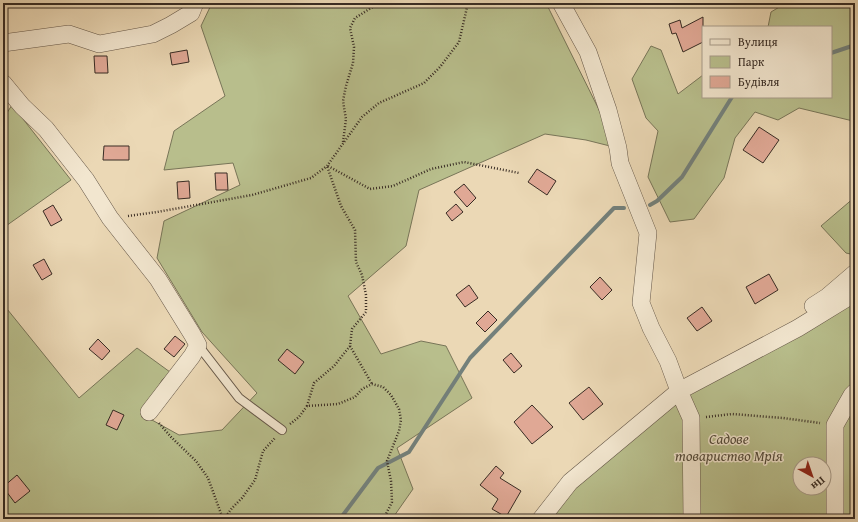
<svg xmlns="http://www.w3.org/2000/svg" width="858" height="522" font-family="'Gentium Book Plus',serif">
<rect width="100%" height="100%" fill="#ebd8b5"/>
<filter id="stains"><feTurbulence type="fractalNoise" baseFrequency=".005" numOctaves="4"/><feColorMatrix values="0 0 0 0 .2 0 0 0 0 .09 0 0 0 0 .02 0 0 0 .5 -.17"/></filter>
<radialGradient id="worn" r=".72"><stop offset=".6" stop-color="#630" stop-opacity="0"/><stop offset="1" stop-color="#630" stop-opacity=".3"/></radialGradient>
<!-- green -->
<path fill="#b8be8c" stroke="#787558" fill-rule="evenodd" d="M212 3H546L618 148 586 140 545 134 419 190 406 246 348 296 381 354 421 341 446 346 472 398 397 448 413 489 392 519H3V304L79 398 137 348 170 372 162 380 143 415 179 435 222 430 257 393 202 332 157 258 164 221 240 185 233 163 164 170 174 131 225 96 201 26Z
M786 3H855V121H853L799 108 778 120 755 112 735 138 724 178 694 219 670 222 648 177 658 131 646 118 632 79 651 46 661 50 678 94 703 75V97H831V27H768L771 12Z
M12 105 71 180 3 228V119Z
M855 197V255L846 253 821 226Z
M855 293V519H541L679 391ZM800 464H824V488H800Z"/>
<g fill="none" stroke-linecap="round" stroke-linejoin="round">
<!-- stream -->
<path stroke="#73807b" stroke-width="4" d="M831 53 855 45
M650 205 657 201 682 177 732 97
M340 519 378 468 409 452 470 358 614 208H624"/>
</g>
<!-- building -->
<path fill="#e0a895" stroke="#382c24" d="M703 17V42L683 52 676 33 672 34 669 24 680 20 682 28Z
M187 50 189 62 172 65 170 53Z
M94 56H107L108 73H95Z
M759 127 779 140 763 163 743 150Z
M104 146H129V160H103Z
M537 169 556 181 547 195 528 182Z
M215 173H227L228 190H216Z
M189 181 190 198 178 199 177 182Z
M464 184 476 198 467 207 454 192Z
M456 204 463 212 452 221 446 213Z
M53 205 62 220 51 226 43 211Z
M44 259 52 274 42 280 33 265Z
M769 274 778 290 755 304 746 287Z
M600 277 612 290 602 300 590 287Z
M469 285 478 298 465 307 456 295Z
M702 307 712 321 697 331 687 318Z
M488 311 497 320 485 332 476 323Z
M175 336 185 344 174 357 164 349Z
M98 339 110 351 102 360 89 349Z
M287 349 304 362 295 374 278 360Z
M511 353 522 366 514 373 503 360Z
M589 387 603 404 583 420 569 403Z
M532 405 553 427 532 444 514 422Z
M113 410 124 415 117 430 106 425Z
M496 466 504 473 500 478 521 491 506 517 492 509 498 499 480 485Z
M17 475 30 491 15 503 3 487Z"/>
<g fill="none" stroke-linecap="round" stroke-linejoin="round">
<!-- service casing -->
<g stroke="#655748" stroke-width="10">
<path id="service" d="M198 345 239 398 282 430"/>
</g>
<!-- minor casing -->
<g stroke="#655748" stroke-width="18">
<path id="minor" d="M561 3 588 52 608 110 618 148 620 163 648 233 641 303 651 328 668 361 679 391 691 418 692 519
M3 43 69 34 99 44 153 34 171 25 191 13 195 3
M3 83 22 106 46 129 86 180 110 218 158 279 192 334 198 345 192 356 149 412
M813 306 827 297 855 273
M541 519 570 482 679 391 798 328 855 293
M835 519V425L852 395 855 392"/>
</g>
<!-- path -->
<path stroke="#382c24" stroke-width="2.5" stroke-dasharray="1 2" stroke-linecap="butt" d="M343 142 346 119 343 101 346 86 353 63 354 47 350 28 355 18 379 3
M328 166 370 189 393 186 431 169 464 162 519 173
M128 216 157 212 252 195 311 178 327 166 362 117 379 103 424 83 440 67 459 42 468 3
M350 346 372 384
M307 406 314 383 334 366 350 346 352 329 366 312V295L362 275 356 262 355 230 341 206 327 166
M706 417 732 414 783 418 820 423
M159 423 171 437 196 461 208 478 223 519
M290 424 299 417 307 406 338 404 355 397 362 389 372 384 383 387 391 395 399 409 401 420 399 431 387 461 391 481 392 502 384 518 385 519
M224 519 232 508 242 498 255 480 263 451 275 438"/>
<!-- service -->
<use href="#service" stroke="#f2e6cf" stroke-width="8"/>
<!-- minor -->
<use href="#minor" stroke="#f2e6cf" stroke-width="17"/>
</g>
<g text-anchor="middle" dominant-baseline="central" stroke-width="3" stroke-linejoin="round" paint-order="stroke">
<!-- park labels -->
<g font-size="15" font-style="italic" fill="#524939" stroke="#f2e6cf">
<text x="729" y="438">Садове<tspan x="729" dy="17">товариство Мрія</tspan></text>
</g>
</g>
<!-- margin -->
<rect width="858" height="522" fill="none" stroke="#ebd8b5" stroke-width="16"/>
<rect x="4" y="4" width="850" height="514" fill="none" stroke="#382c24" stroke-width="2"/>
<rect x="8" y="8" width="842" height="506" fill="none" stroke="#382c24"/>
<!-- legend -->
<rect x="702" y="26" width="130" height="72" fill="#f2e6cf" stroke="#a89c8b"/>
<rect x="710" y="39" width="20" height="6" fill="#f2e6cf" stroke="#a89c8b"/>
<text x="738" y="46" font-size="12" fill="#382c24">Вулиця</text>
<rect x="710" y="56" width="20" height="12" fill="#b8be8c" stroke="#a89c8b"/>
<text x="738" y="66" font-size="12" fill="#382c24">Парк</text>
<rect x="710" y="76" width="20" height="12" fill="#e0a895" stroke="#a89c8b"/>
<text x="738" y="86" font-size="12" fill="#382c24">Будівля</text>
<!-- north arrow -->
<g transform="translate(812 476) rotate(140)"><circle r="19" fill="#f2e6cf" stroke="#a89c8b"/>
<path d="M0-3L7 15L0 10L-7 15Z" fill="#8f2418"/>
<text y="-6" font-size="11" font-weight="bold" text-anchor="middle" fill="#382c24">Пн</text>
</g>
<rect width="100%" height="100%" filter="url(#stains)"/>
<rect width="100%" height="100%" fill="url(#worn)"/>
</svg>
